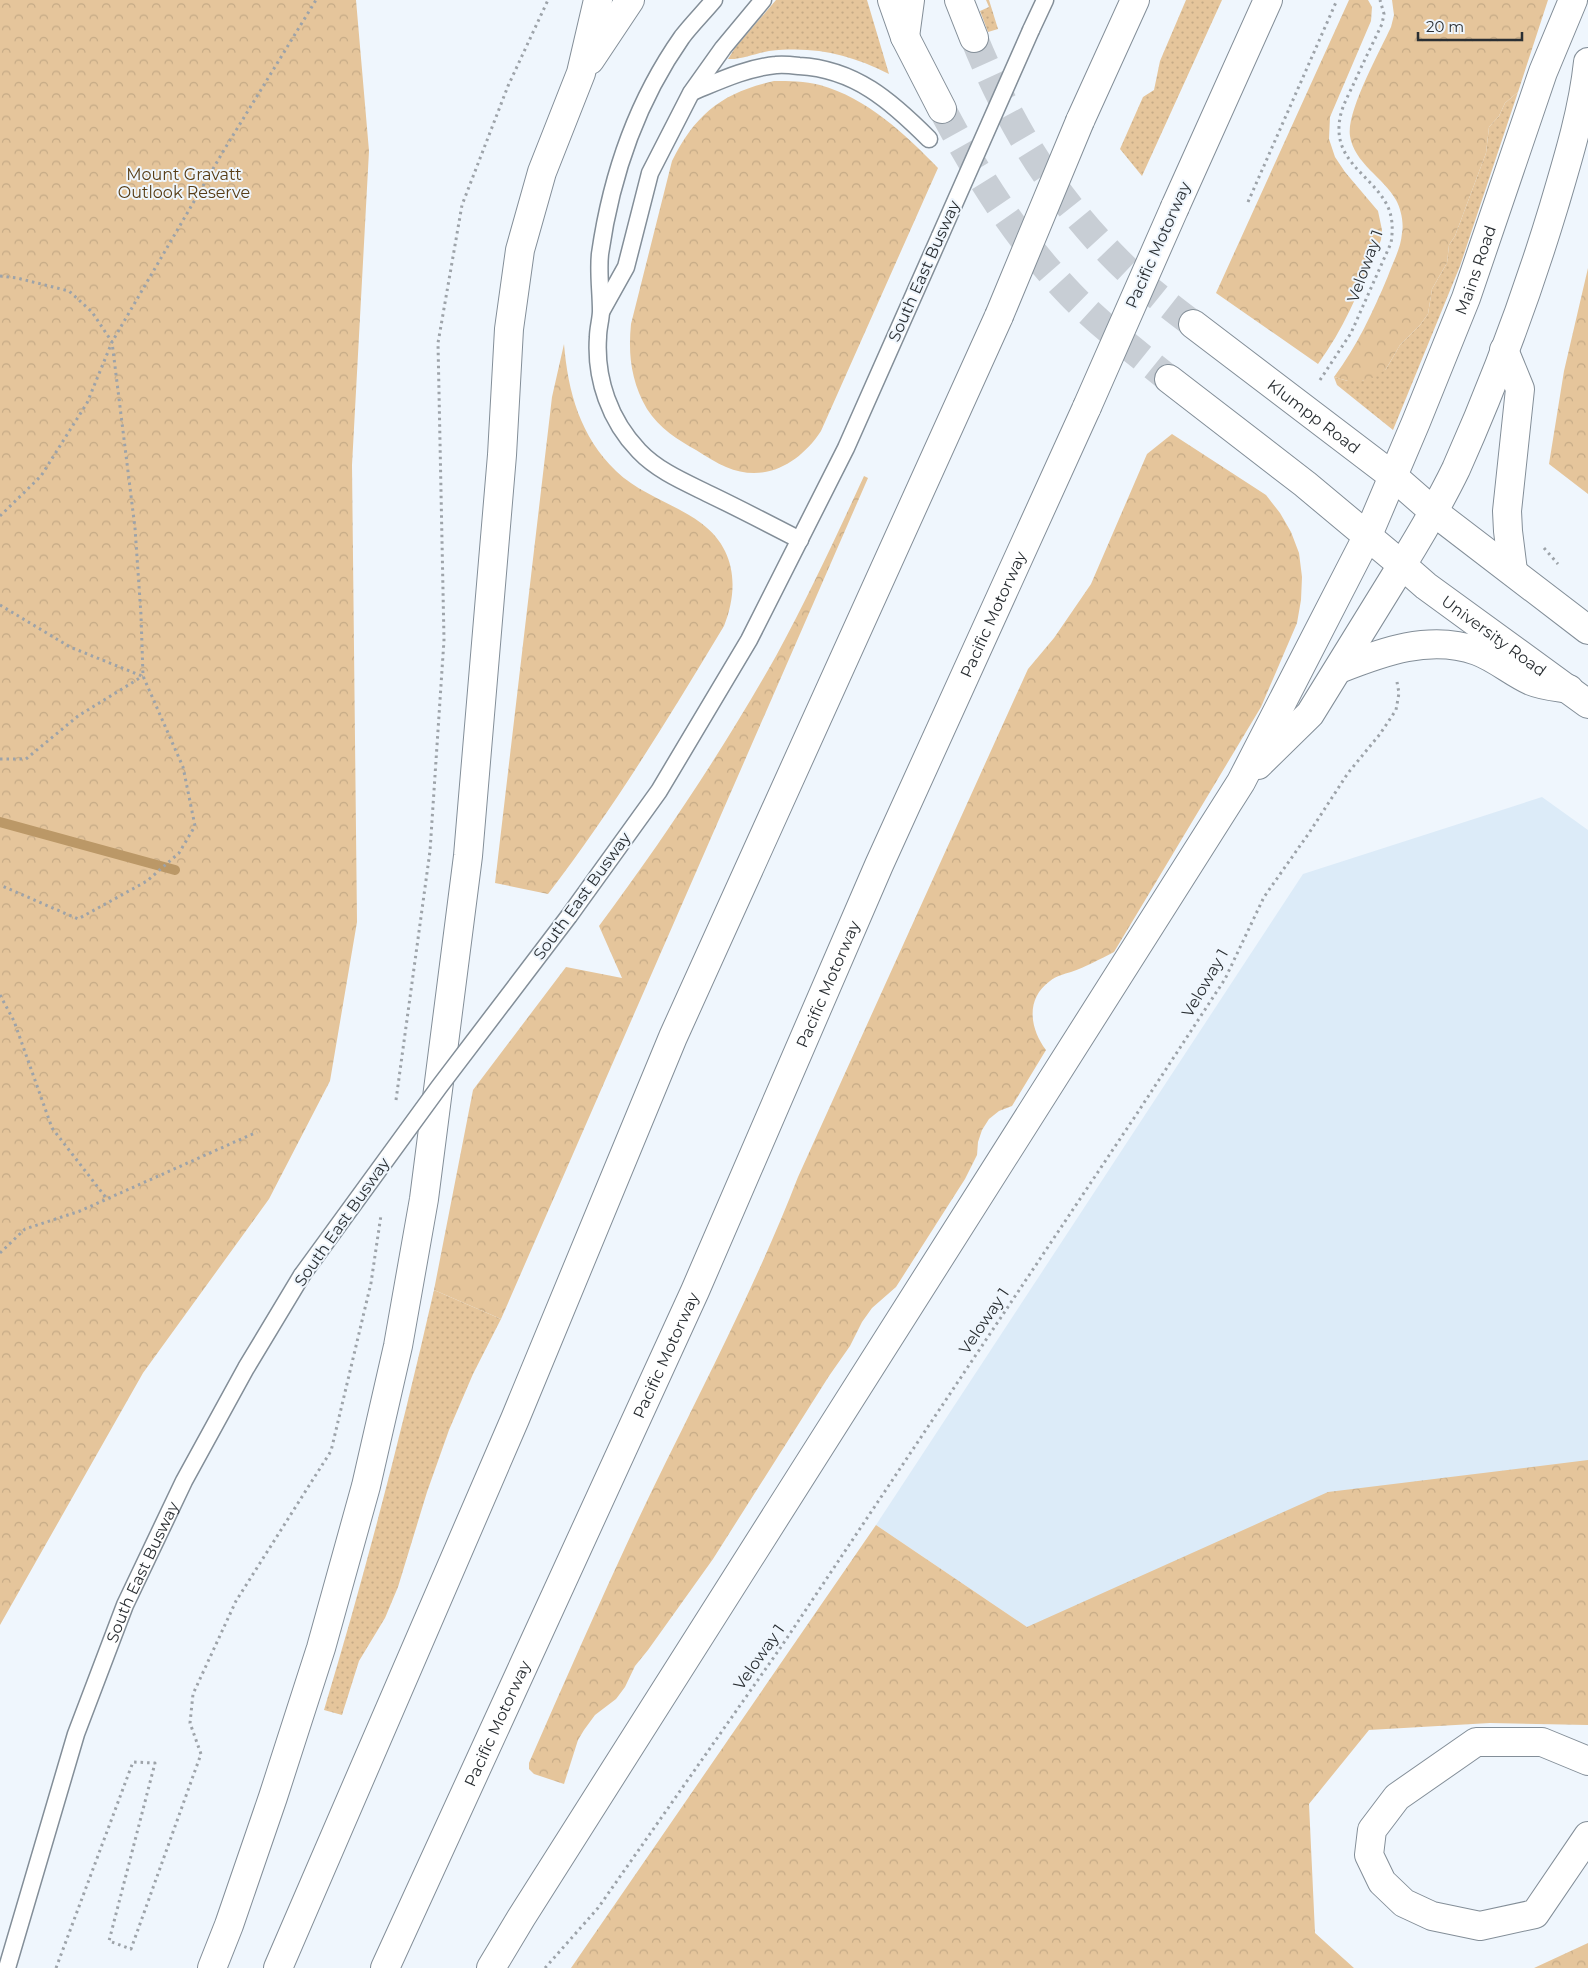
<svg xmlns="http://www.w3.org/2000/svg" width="1588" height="1968" font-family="Montserrat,sans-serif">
<defs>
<pattern id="grass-dots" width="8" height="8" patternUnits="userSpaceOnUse" patternTransform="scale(1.25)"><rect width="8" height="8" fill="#e5c59b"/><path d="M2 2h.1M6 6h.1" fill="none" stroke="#c5aa86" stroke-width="1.8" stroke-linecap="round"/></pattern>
<pattern id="forest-crowns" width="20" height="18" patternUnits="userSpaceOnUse" patternTransform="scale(1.25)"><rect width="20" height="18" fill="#e5c59b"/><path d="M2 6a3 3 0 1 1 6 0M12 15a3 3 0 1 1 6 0" fill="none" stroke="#c5aa86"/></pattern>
</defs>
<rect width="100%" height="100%" fill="#eff6fd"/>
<!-- built -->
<path fill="#dcebf8" d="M1542 797 1588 830V1466L1027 1627 876 1525 1303 874Z"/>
<!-- grass -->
<path fill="url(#grass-dots)" d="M776 0H867L889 74C849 54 815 46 769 51 756 53 741 60 728 59L735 48Z
M986 0H989L998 29 988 32 980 11 989 7Z
M1186 0H1222L1142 176 1120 149 1143 97 1154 90 1160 61Z
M1518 92 1460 266 1393 430 1337 385 1334 377 1348 381H1362L1386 369 1400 345 1420 325 1428 314 1432 289 1447 263 1449 245 1455 236 1486 153 1489 127 1499 116 1505 103Z
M434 1290 501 1319 473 1374 449 1430 427 1492 398 1587 385 1618 359 1661 342 1715 324 1710C366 1571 402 1431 434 1290Z"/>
<!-- forest -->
<path fill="url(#forest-crowns)" d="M0 0H356L369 151 352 465 357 922 330 1081 269 1199 143 1373 0 1625Z
M1349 0H1368L1372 7 1371 21 1330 117 1329 139 1335 157 1345 172 1378 211 1382 230 1381 240C1362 283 1346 326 1318 364L1216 293Z
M1392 0H1548L1518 92 1505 103 1499 116 1489 127 1486 153 1455 236 1449 245 1447 263 1432 289 1428 314 1420 325 1400 345 1386 369 1375 377 1362 381H1348L1334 377C1357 346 1373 312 1388 276 1393 262 1401 248 1402 233 1404 223 1401 209 1396 200 1384 178 1354 163 1350 136 1346 112 1380 51 1391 27L1394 15Z
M774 81C789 81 805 81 820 85 867 98 905 134 938 168L821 431C800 463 765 484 726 467 716 463 706 456 696 450 678 440 659 428 647 409 631 381 628 355 631 324L672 161C695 114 723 92 774 81Z
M1588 268V494L1549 464 1564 371Z
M564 344C568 392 580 436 616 471 641 495 674 503 701 523 736 549 739 588 724 626 668 719 614 808 548 894L495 883 552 397Z
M1172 434 1266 495 1280 513 1291 532 1299 553 1302 577 1301 600 1297 623 1261 707 1114 952C1100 959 1086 967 1071 972 1064 974 1056 976 1050 981 1025 999 1030 1029 1046 1050L1012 1106 999 1111 989 1119 982 1130 978 1142 977 1155 965 1179 896 1287 872 1308 862 1322 850 1346 829 1376 713 1559 648 1650 635 1666 625 1687 616 1699 595 1715 584 1730 578 1740 564 1784 534 1774 529 1769V1763C564 1683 599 1603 636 1524 691 1408 752 1296 798 1177L1028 669 1054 638 1091 584 1147 454Z
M864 476 868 478 501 1319 434 1290 473 1090 566 967 622 978 599 926C663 840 723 750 776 656 808 597 836 537 864 476Z
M1588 1460V1725L1490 1723 1369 1730 1309 1804 1315 1933 1354 1968H571L876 1525 1027 1627 1328 1492Z
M1588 1943V1968H1534Z"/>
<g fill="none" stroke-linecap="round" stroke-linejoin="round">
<!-- stream -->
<path stroke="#bb9867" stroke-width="10" d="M0 822 175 870"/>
<!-- secondary-tunnel -->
<path stroke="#c8ced5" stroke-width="28" stroke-dasharray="28 14" stroke-linecap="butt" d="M974 38C1008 121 1049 190 1112 255 1137 281 1165 303 1193 324
M942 109C978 177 1018 240 1071 295 1101 326 1136 352 1169 379"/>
<!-- service casing -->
<g stroke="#838e98" stroke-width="19">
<g id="service">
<path d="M714 0C704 12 692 24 682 37 637 101 611 177 600 254 598 272 601 292 601 311 601 319 598 328 598 337 595 379 610 421 639 451 659 472 687 483 713 496 742 510 771 525 800 540"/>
<path d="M1031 30 1045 0"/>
<path d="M692 92C719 81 746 68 776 65 783 64 791 65 799 66 855 69 891 101 929 139"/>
<path d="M602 310 626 267 650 173 691 93 723 48 763 0"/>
<path d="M569 916 659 791 749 640 846 448 940 236"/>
<path id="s1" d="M7 1968 76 1734 125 1605 184 1481 246 1368 302 1275"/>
</g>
</g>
<!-- minor casing -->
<g stroke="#838e98" stroke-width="30">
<path id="minor" d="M1588 1761 1542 1742H1476L1397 1797 1372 1830 1369 1855 1382 1882 1404 1903 1432 1916 1480 1926 1535 1914 1588 1836"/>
</g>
<!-- tertiary casing -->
<g stroke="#838e98" stroke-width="30">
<g id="tertiary">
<path d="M1434 512 1588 630"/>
<path id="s2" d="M1402 565 1426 586 1588 704"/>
</g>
</g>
<!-- secondary casing -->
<g stroke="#838e98" stroke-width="30">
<g id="secondary">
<path d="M892 0 905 37 942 109"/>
<path d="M959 0 974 38"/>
<path id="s3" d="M1193 324 1394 477 1434 512"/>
<path d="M1169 379 1305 484 1402 565"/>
</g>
</g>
<!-- primary casing -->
<g stroke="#838e98" stroke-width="30">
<g id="primary">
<path d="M905 37 910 0"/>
<path d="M1504 350 1520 389 1507 511 1508 531 1513 571"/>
<path id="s4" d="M1368 535 1416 422 1466 298 1543 72 1573 0"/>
<path d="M1402 565C1421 534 1440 502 1456 469 1494 384 1527 295 1554 206 1568 159 1583 110 1588 62"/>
</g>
</g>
<!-- motorway casing -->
<g stroke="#838e98" stroke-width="30">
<g id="motorway">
<path d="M590 60 630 0"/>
<path d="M1080 121 1135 0"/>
<path d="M1175 207 1268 0"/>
<path d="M1339 669C1382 652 1430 634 1477 651 1496 658 1513 673 1531 681 1543 686 1557 687 1569 689"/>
<path d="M1258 765 1310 714 1402 565"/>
<path d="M212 1968 229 1925 273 1797 321 1648 366 1486 398 1346 424 1199 468 856 502 455 509 329 520 250 542 172 581 73 598 0"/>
<path d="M278 1968 515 1419 673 1037 999 316"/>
<path id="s5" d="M385 1968 695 1291 879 865 1087 407"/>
<path d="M491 1968 521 1918 1241 782 1368 535"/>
</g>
</g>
<!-- path -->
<path stroke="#9da3a9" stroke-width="3" stroke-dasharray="2.5 4" stroke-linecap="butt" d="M1248 202 1337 0
M0 276 17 278 69 291 92 312 112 342 135 528 141 615 143 676 183 767 195 826 179 853 147 881 78 919 0 885
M1320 380 1351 333 1391 243C1393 230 1393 217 1387 205 1371 174 1332 161 1340 118 1342 106 1349 94 1354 83 1363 63 1373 43 1382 24L1384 14 1380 0
M0 516 41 476 87 403 112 342 224 150 316 0
M1544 548 1558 564
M0 605 70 647 142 676
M0 759H26L78 716 143 676
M0 995 14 1021 52 1128 107 1199
M396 1100 430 851 444 640 438 343 462 205 508 86 548 0
M0 1253 25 1229 80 1211 257 1132
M56 1968 133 1762 155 1763 109 1941 131 1949 201 1754 190 1723 193 1694 236 1601 331 1451 371 1283 381 1215
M545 1968 598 1908 781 1647 1136 1115 1225 979 1264 897 1309 833 1348 773 1380 734 1396 710 1399 693 1397 682"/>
<!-- service -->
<use href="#service" stroke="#fff" stroke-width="16"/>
<!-- minor -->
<use href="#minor" stroke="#fff" stroke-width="28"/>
<!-- tertiary -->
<use href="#tertiary" stroke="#fff" stroke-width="28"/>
<!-- secondary -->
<use href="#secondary" stroke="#fff" stroke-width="28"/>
<!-- primary -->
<use href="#primary" stroke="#fff" stroke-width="28"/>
<!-- motorway -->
<use href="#motorway" stroke="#fff" stroke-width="28"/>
<!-- service-bridge casing -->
<g stroke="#838e98" stroke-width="19" stroke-linecap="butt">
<path id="service-bridge" d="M940 236 1031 30
M302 1275 439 1087 569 916"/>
</g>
<!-- motorway-bridge casing -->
<g stroke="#838e98" stroke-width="30" stroke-linecap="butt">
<path id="motorway-bridge" d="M999 316 1080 121
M1087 407 1175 207"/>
</g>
<!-- service-bridge -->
<use href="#service-bridge" stroke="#fff" stroke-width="16"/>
<!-- motorway-bridge -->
<use href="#motorway-bridge" stroke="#fff" stroke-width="28"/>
</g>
<g text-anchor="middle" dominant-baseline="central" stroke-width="4" stroke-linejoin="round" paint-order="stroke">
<!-- park labels -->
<g font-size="16" fill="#563c15" stroke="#eff6fd">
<text x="184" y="174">Mount Gravatt<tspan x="184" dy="18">Outlook Reserve</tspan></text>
</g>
<!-- street labels -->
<g font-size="16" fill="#2a2f33" stroke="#eff6fd">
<text transform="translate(1158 245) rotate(-66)">Pacific Motorway</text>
<text transform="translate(1365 266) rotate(-70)">Veloway 1</text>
<text stroke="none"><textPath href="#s4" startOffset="286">Mains Road</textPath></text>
<text transform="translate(924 271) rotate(-66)">South East Busway</text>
<text stroke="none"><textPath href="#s3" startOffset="152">Klumpp Road</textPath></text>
<text stroke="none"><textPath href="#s5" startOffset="1484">Pacific Motorway</textPath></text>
<text stroke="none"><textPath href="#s2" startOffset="116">University Road</textPath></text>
<text transform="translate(582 896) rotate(-54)">South East Busway</text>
<text transform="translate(1205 983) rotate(-60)">Veloway 1</text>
<text stroke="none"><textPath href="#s5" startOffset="1079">Pacific Motorway</textPath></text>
<text transform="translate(342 1222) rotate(-55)">South East Busway</text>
<text transform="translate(984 1321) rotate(-56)">Veloway 1</text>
<text stroke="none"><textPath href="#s5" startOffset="674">Pacific Motorway</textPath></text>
<text stroke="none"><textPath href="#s1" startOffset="419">South East Busway</textPath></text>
<text transform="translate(759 1657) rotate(-55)">Veloway 1</text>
<text stroke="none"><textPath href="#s5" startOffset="269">Pacific Motorway</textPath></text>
</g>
</g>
<!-- scale -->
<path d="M1418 32v8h104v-8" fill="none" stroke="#2a2f33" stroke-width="2.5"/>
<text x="1426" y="32" font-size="15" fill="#2a2f33" stroke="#eff6fd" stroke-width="4" paint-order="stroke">20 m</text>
</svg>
